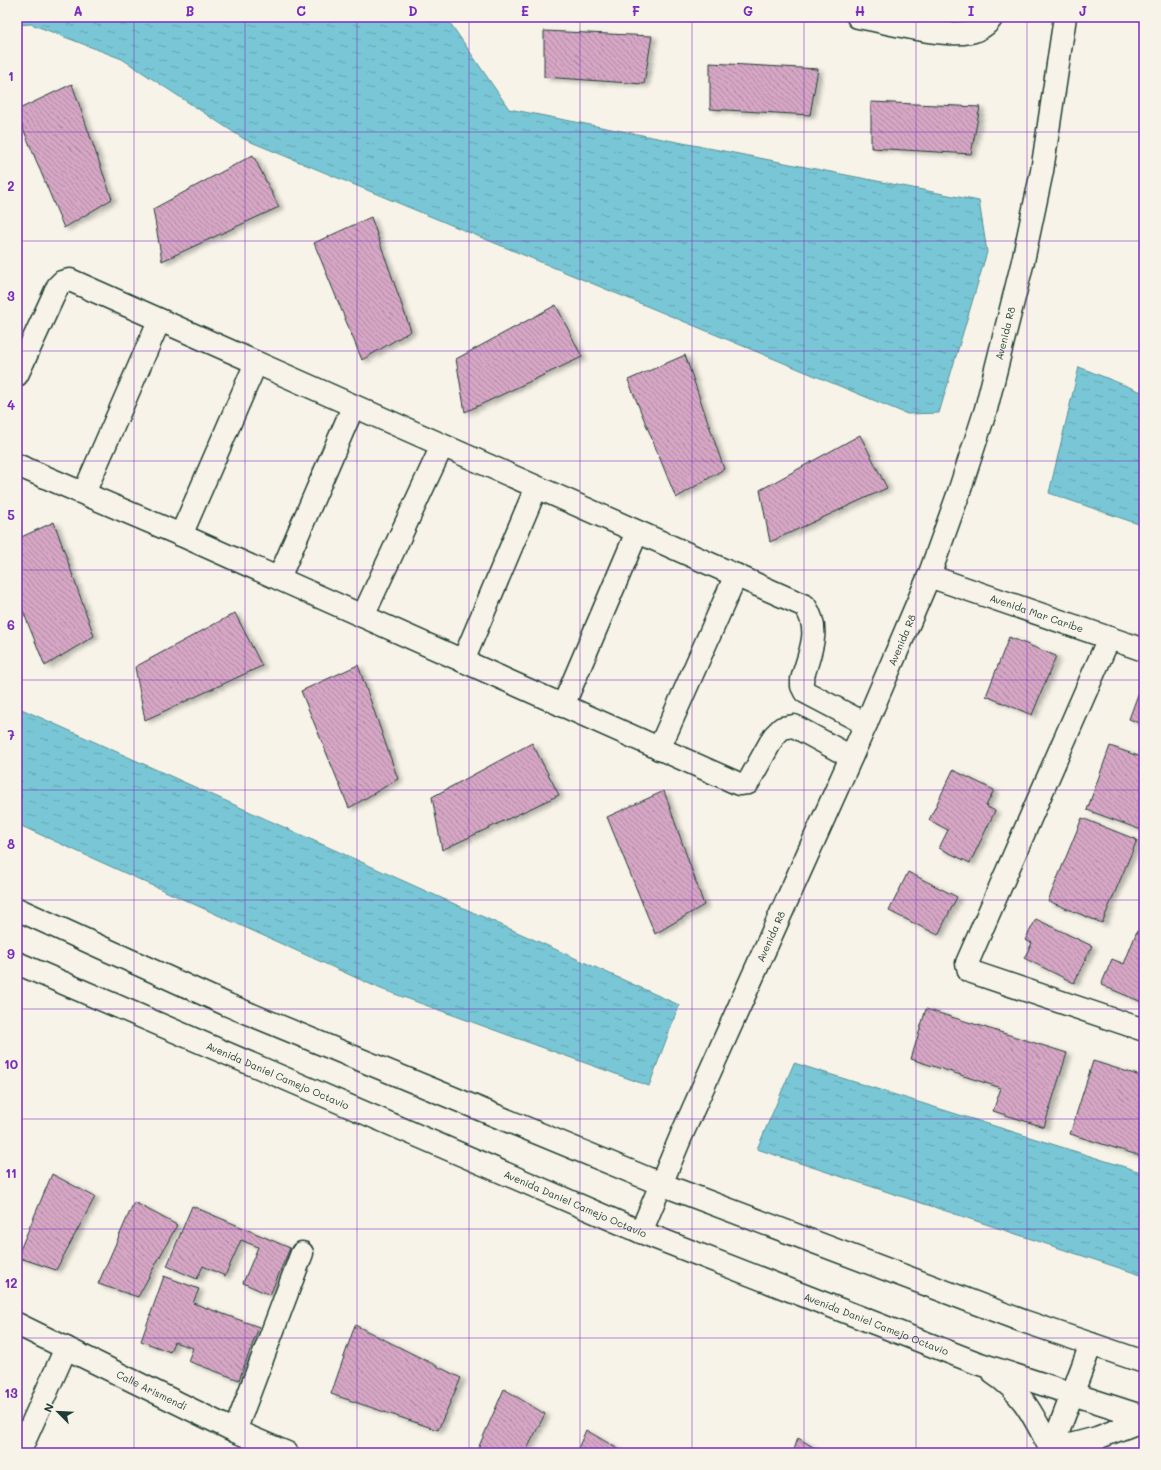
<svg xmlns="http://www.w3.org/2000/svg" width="1161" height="1470" font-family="Mali,sans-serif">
<defs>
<pattern id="water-ripples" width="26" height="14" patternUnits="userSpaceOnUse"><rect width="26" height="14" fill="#79c7d6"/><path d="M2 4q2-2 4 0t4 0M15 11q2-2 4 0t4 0" fill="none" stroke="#63a3ae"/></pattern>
<pattern id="building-back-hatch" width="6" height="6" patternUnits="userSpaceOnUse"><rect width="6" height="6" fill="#d6a6c5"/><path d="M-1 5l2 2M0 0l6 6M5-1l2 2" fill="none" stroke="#ad88a1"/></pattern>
<filter id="shadow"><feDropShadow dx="4.5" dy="2.5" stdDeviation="2" flood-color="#0004"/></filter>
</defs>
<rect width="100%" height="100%" fill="#f7f3e8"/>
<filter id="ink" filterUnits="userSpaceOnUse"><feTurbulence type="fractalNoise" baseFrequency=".025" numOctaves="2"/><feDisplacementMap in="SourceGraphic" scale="8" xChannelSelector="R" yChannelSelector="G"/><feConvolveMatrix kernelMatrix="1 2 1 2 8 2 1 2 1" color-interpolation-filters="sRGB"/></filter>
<g filter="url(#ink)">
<!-- water -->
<path fill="url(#water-ripples)" stroke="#559095" d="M17 17H446L509 109 979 201 987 252 939 413 907 414 244 139 122 59 31 24 17 25Z
M1079 367 1144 393V526L1049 493Z
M17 707 679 1005 649 1086 381 989 17 824Z
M794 1063 1144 1173V1276L757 1149Z"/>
<!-- building -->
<path fill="url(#building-back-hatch)" stroke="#1f3d34" filter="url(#shadow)" d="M544 31 652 36 644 84 544 77Z
M710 63 818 69 810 115 710 109Z
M72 84 112 199 64 228 17 114V110Z
M871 102 980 107 971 154 871 148Z
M253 155 279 207 162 261 153 209Z
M371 217 411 331 362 360 314 243Z
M556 305 582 357 465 412 456 359Z
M685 355 724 469 676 498 628 380Z
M860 435 887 488 770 542 760 490Z
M54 522 94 636 45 666 17 596V539Z
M235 613 262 666 145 720 135 667Z
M1009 637 1056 656 1032 715 986 696Z
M358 665 398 779 349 808 301 691Z
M1140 689 1144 691V725L1129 719Z
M532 743 559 795 442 850 432 797Z
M1110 746 1144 758V831L1087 810Z
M953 770 994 790 986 806 995 811 970 863 939 848 948 830 929 820Z
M664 791 704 905 655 934 607 817Z
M1082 818 1137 840 1102 923 1048 901Z
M908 872 957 897 938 935 889 911Z
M1036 919 1092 946 1074 983 1024 958 1032 943 1025 940Z
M1137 931 1144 934V1003L1101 985 1112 959 1124 964Z
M926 1009 1067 1053 1044 1127 993 1111 1001 1088 911 1059Z
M1093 1061 1144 1077V1157L1070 1134Z
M52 1174 95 1197 56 1270 17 1257Z
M134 1202 177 1225 138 1297 98 1284Z
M192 1206 290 1248 270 1295 243 1283 258 1247 241 1240 225 1276 203 1266 197 1279 167 1266Z
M164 1276 199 1289 193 1303 259 1327 239 1380 188 1361 193 1348 174 1342 170 1352 141 1341Z
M355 1325 461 1378 438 1430 331 1394Z
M504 1389 545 1414 525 1453H476Z
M586 1430 625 1453H576Z
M798 1438 823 1453H793Z"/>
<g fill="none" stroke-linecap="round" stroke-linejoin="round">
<!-- minor casing -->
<g stroke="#1f3d34" stroke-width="25">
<g id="minor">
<path d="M858 17C886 22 943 38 970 32 978 31 988 24 992 17"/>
<path d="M17 375 58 286 62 282 70 280 805 606C822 631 809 653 802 680V686L805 692 866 724"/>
<path d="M17 465 181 535 739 784 748 783 774 736 782 728 794 726 851 757"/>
<path d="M84 493 159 321"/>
<path d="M181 535 256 363"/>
<path id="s1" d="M929 576 1144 650"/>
<path d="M279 578 353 407"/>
<path d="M363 616 442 446"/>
<path d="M1109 638 967 963 969 971 1144 1030"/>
<path d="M463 661 536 488"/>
<path d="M563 706 637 532"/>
<path d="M659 749 736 575"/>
<path d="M17 909 228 1005 661 1184 1023 1321 1144 1362"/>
<path id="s2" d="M17 963 641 1232 977 1363 1144 1417"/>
<path id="s3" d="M641 1232 682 1134 866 724 929 576 958 495 986 409 1023 261 1042 171 1065 17"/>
<path id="s4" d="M17 1324 235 1431 287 1453"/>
<path d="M993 1373C1024 1393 1035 1419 1051 1450L1097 1438 1144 1420"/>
<path d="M235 1431 302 1253"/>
<path d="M19 1453 66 1348"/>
<path d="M1050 1453 1091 1344"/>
</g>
</g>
<!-- minor -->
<use href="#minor" stroke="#f7f3e8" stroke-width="22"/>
</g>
</g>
<!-- grid -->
<path fill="none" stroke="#7b2cbf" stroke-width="1" stroke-opacity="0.55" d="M134 17V1453M245 17V1453M357 17V1453M469 17V1453M580 17V1453M692 17V1453M804 17V1453M916 17V1453M1027 17V1453M17 132H1144M17 241H1144M17 351H1144M17 461H1144M17 570H1144M17 680H1144M17 790H1144M17 900H1144M17 1009H1144M17 1119H1144M17 1229H1144M17 1338H1144"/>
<g text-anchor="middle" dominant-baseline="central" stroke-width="3" stroke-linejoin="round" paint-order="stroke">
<!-- street labels -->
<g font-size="10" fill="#1f3d34" stroke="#f7f3e8">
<text stroke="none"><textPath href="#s3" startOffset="971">Avenida R8</textPath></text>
<text stroke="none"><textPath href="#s1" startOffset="114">Avenida Mar Caribe</textPath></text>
<text stroke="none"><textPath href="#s3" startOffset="647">Avenida R8</textPath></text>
<text stroke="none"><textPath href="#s3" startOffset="323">Avenida R8</textPath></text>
<text stroke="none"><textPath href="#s2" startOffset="284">Avenida Daniel Camejo Octavio</textPath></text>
<text stroke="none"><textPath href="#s2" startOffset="608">Avenida Daniel Camejo Octavio</textPath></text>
<text stroke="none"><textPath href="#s2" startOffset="932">Avenida Daniel Camejo Octavio</textPath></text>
<text stroke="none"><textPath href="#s4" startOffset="150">Calle Arismendi</textPath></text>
</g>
</g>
<!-- margin -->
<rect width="1161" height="1470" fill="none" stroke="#f7f3e8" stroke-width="44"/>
<!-- north arrow -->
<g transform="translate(58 1412) rotate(294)" stroke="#f7f3e8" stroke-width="3" paint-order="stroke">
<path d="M0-3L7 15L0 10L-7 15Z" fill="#1f3d34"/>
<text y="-6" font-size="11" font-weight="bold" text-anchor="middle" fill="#1f3d34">N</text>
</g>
<rect x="22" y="22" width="1117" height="1426" fill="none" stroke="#7b2cbf" stroke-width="1.5"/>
<g font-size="13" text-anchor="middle" font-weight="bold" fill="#7b2cbf">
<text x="78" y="16">A</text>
<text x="190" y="16">B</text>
<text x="301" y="16">C</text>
<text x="413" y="16">D</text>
<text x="525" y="16">E</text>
<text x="636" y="16">F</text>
<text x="748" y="16">G</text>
<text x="860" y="16">H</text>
<text x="971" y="16">I</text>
<text x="1083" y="16">J</text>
<text x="11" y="81">1</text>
<text x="11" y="191">2</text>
<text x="11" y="301">3</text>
<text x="11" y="410">4</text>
<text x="11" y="520">5</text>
<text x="11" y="630">6</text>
<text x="11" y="740">7</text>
<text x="11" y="849">8</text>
<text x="11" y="959">9</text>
<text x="11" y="1069">10</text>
<text x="11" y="1178">11</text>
<text x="11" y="1288">12</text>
<text x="11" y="1398">13</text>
</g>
</svg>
